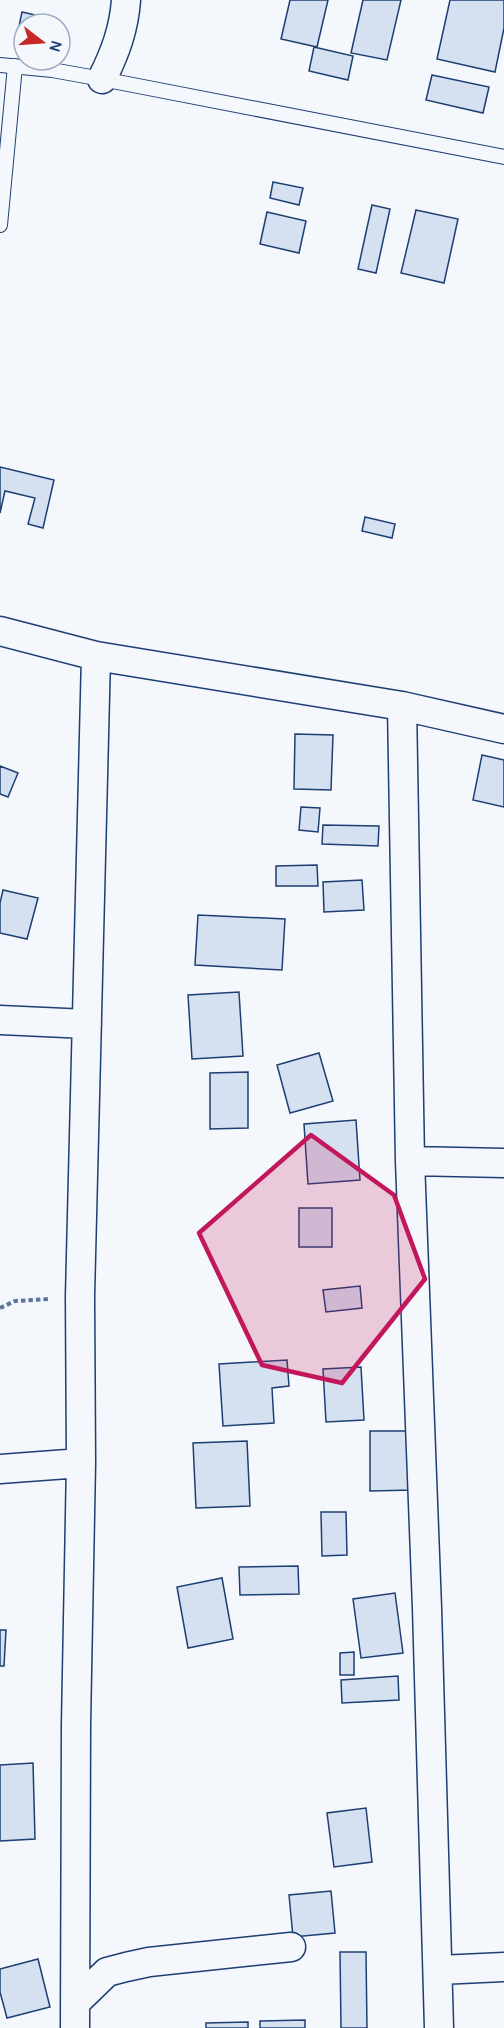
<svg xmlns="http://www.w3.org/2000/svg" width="504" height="2028" font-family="Karla,sans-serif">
<rect width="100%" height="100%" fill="#f4f7fb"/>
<!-- building -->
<path fill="#d5e0f0" stroke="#1d3f73" stroke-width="1.5" d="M290 0H328L317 47 281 39Z
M363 0H401L387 60 351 53Z
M450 0H504V28L495 72 437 59Z
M22 12 53 19 52 24H24V33L18 31Z
M314 47 353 56 348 80 309 71Z
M432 75 489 87 483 113 426 100Z
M273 182 303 188 299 205 270 198Z
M372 205 390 209 376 273 358 269Z
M416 210 458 219 444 283 401 273Z
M267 212 306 221 299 253 260 244Z
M0 467 54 480 43 528 28 524 35 498 5 491 0 513Z
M365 517 395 524 392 538 362 531Z
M295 734 333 735 331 790 294 789Z
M482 755 504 760V807L473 800Z
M0 766 18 773 8 797 0 794Z
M301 807 320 808 318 832 299 830Z
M323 825 379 826 378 846 322 844Z
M317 865 318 886H276V866Z
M362 880 364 910 324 912 323 882Z
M3 890 38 898 27 939 0 933V903Z
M198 915 285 919 282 970 195 965Z
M239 992 243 1056 192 1059 188 995Z
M319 1053 333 1101 290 1113 277 1065Z
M248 1072V1128L210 1129V1073Z
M356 1120 360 1180 308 1184 304 1124Z
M299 1208H332V1247H299Z
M360 1286 362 1308 326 1312 323 1290Z
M287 1360 289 1386 272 1388 274 1423 223 1426 219 1364Z
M361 1367 364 1420 326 1422 323 1369Z
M370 1431H412L413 1490 370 1491Z
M247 1441 250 1506 196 1508 193 1443Z
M321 1512H346L347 1555 322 1556Z
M298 1566 299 1594 240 1595 239 1567Z
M222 1578 233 1639 188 1648 177 1587Z
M395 1593 403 1653 361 1658 353 1599Z
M0 1630H6L4 1666H0Z
M354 1652V1675H340V1653Z
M398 1676 399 1700 342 1703 341 1680Z
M33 1763 35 1839 0 1841V1765Z
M366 1808 372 1862 334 1867 327 1813Z
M331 1891 335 1933 293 1937 289 1895Z
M340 1952H366L367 2028H341Z
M38 1959 50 2007 7 2018 0 1992V1969Z
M305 2020V2028H260V2021Z
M248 2022V2028H206V2023Z"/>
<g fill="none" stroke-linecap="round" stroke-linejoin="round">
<!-- service casing -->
<g stroke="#1d3f73" stroke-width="16">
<path id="service" d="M0 65 52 70 102 79 504 157
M0 225 15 66"/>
</g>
<!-- minor casing -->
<g stroke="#1d3f73" stroke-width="31">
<path id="minor" d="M102 79C115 53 124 29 126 0
M0 631 96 656 402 706 504 729
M402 706 410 1161 427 1608 439 2028
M0 1020 87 1024
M410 1161 504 1163
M0 1469 81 1463
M439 1970 504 1967
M75 2003 107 1972 126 1967 149 1962 291 1947
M75 2028 76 1725 81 1463 80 1296 96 656"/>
</g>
<!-- path -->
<path stroke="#5e769c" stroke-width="4" stroke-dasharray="4.5 3" stroke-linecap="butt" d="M0 1308 15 1301 50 1299"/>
<!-- service -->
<use href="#service" stroke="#f4f7fb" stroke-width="14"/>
<!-- minor -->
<use href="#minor" stroke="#f4f7fb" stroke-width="28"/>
</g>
<!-- marked area -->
<path fill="#c2185b" fill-opacity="0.2" stroke="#c2185b" stroke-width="4.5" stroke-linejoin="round" d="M311 1135 394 1195 425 1279 342 1383 262 1365 199 1233Z"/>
<!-- north arrow -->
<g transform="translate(42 42) rotate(107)"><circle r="28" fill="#f4f7fb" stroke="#9eadc5" stroke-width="1.5"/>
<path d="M0-4.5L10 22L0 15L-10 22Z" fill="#c62828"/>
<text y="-9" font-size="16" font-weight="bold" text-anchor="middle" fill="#1d3f73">N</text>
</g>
</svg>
